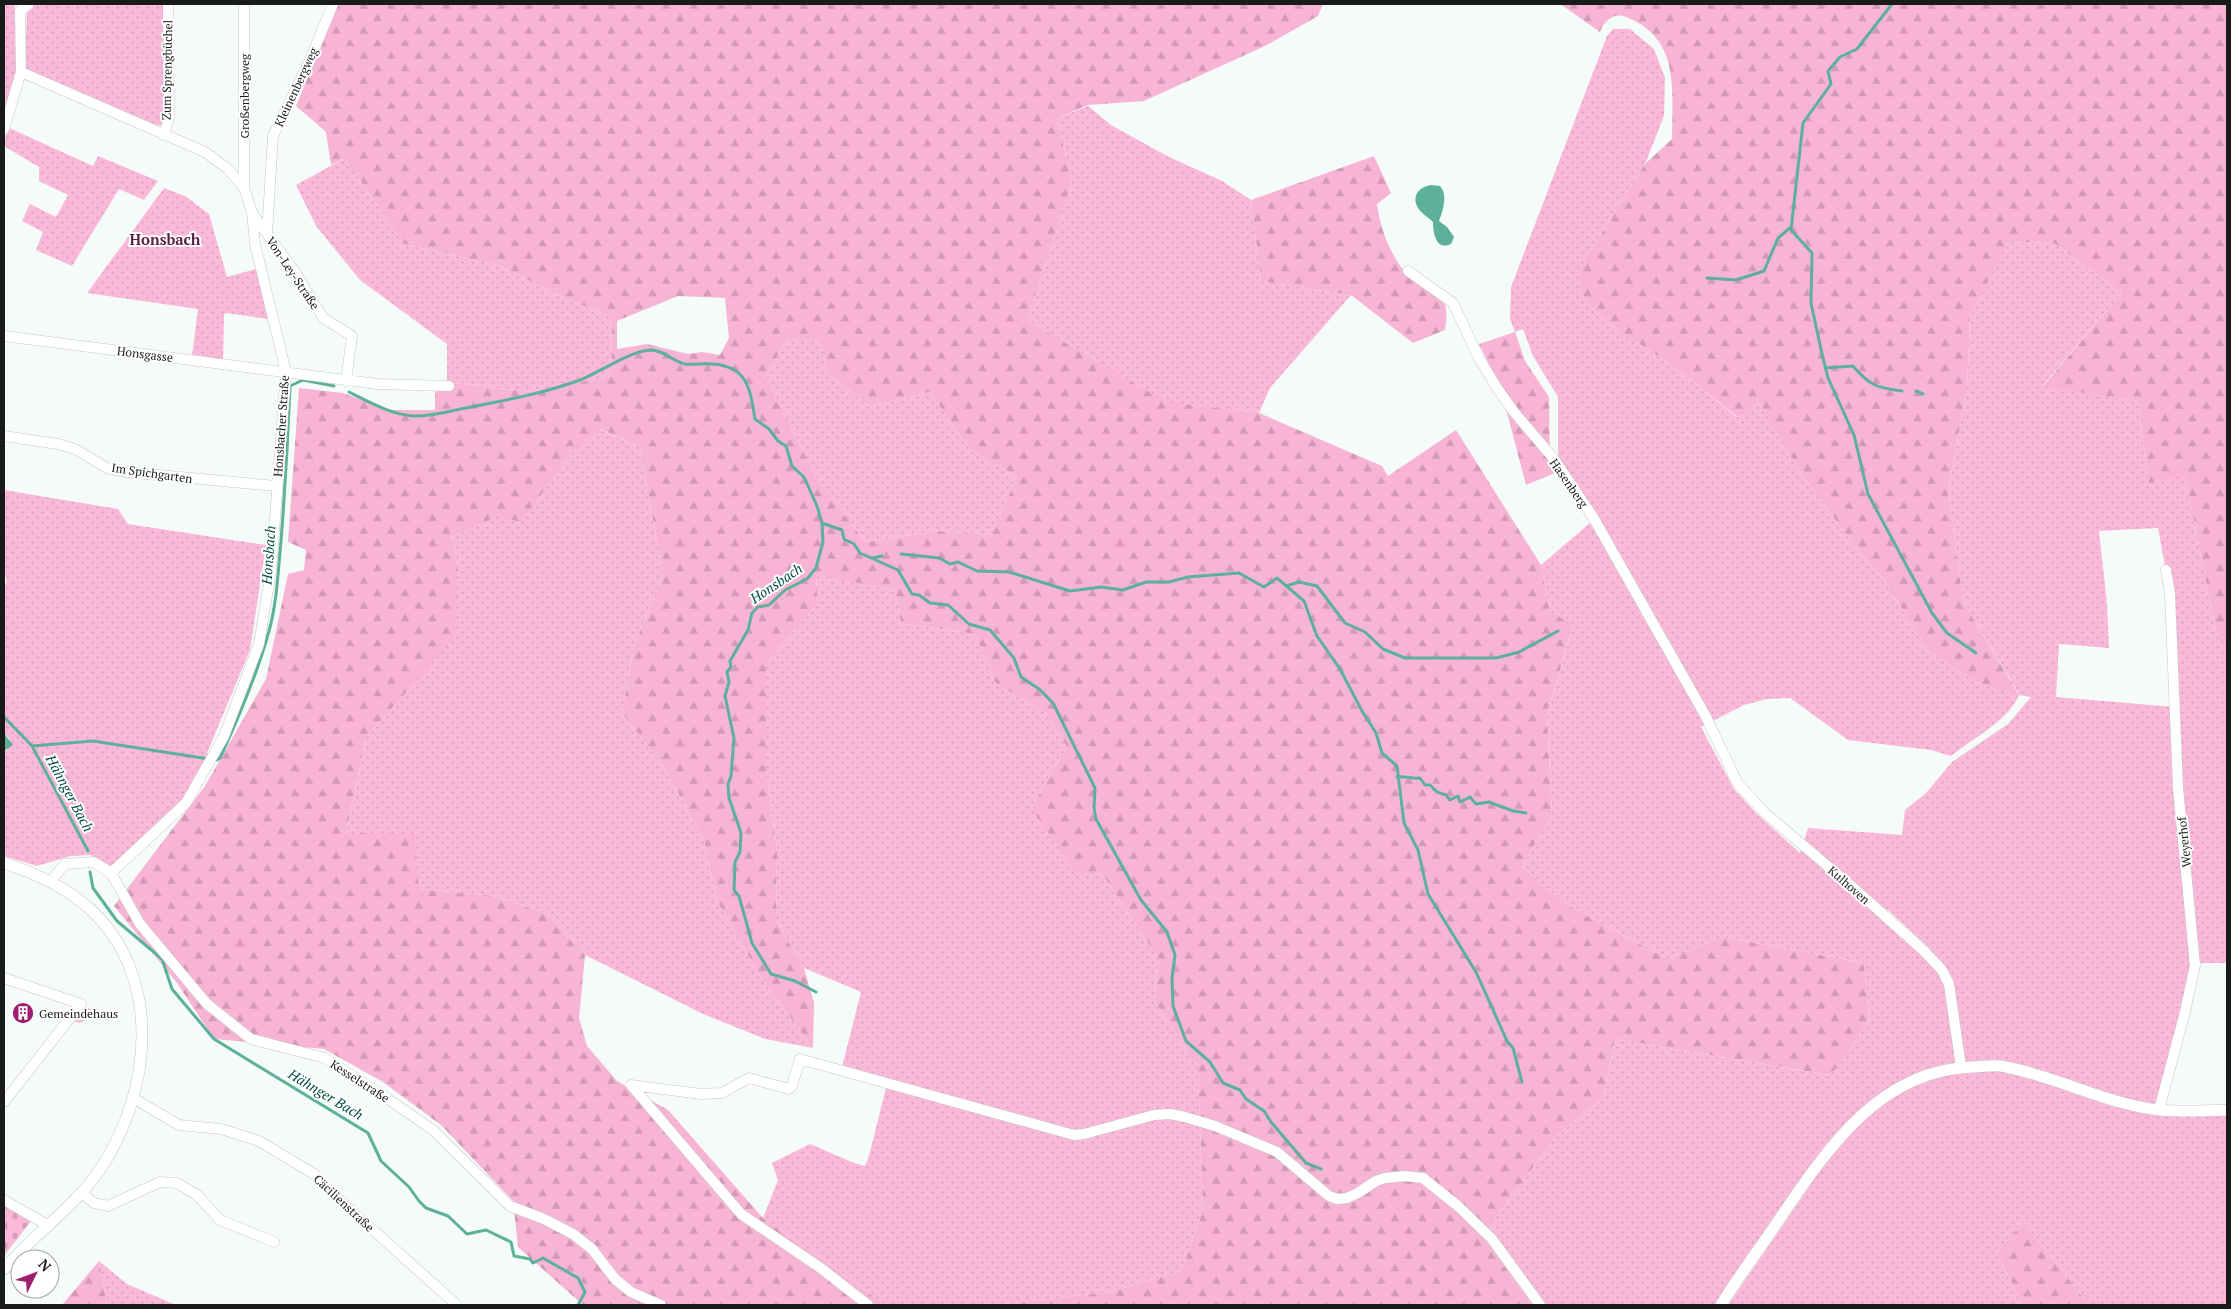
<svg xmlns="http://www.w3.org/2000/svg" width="2231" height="1309" font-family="'PT Serif',serif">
<defs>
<pattern id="grass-dots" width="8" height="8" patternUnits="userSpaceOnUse" patternTransform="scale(1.25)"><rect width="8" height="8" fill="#fbb9d9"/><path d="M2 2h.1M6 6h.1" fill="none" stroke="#d79eba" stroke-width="1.8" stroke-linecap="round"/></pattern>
<pattern id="forest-firs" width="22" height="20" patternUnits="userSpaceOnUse" patternTransform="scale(1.25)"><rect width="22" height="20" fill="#f7b4d5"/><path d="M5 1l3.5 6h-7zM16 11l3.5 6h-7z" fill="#d39ab6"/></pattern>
<pattern id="cemetery-stones" width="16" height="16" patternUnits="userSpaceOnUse" patternTransform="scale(1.25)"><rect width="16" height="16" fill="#fbb9d9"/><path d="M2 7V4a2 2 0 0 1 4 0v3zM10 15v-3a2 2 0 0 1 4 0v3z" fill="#d79eba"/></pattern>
</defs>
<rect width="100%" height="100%" fill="#f4fbf9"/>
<!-- grass -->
<path fill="url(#grass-dots)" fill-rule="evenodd" d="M4 4H14L16 11 17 67 4 114Z
M33 4H165L166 117 162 125 153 126 25 70 27 9Z
M1613 29H1630L1654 49 1665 78 1664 116 1645 164 1585 259C1581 271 1577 283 1583 296 1593 318 1640 343 1661 358 1687 376 1712 397 1737 417L1758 399 1798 469 1851 541 1883 578 1927 650 1976 682 2019 694 1963 601 1948 490 1967 390 1970 317 2007 242 2054 243 2122 293 2043 385 2138 401 2149 482 2185 474 2217 636 2227 650V963H2199L2159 1110 2090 1093 2120 1104 2167 1114 2227 1111V1305H2089L2023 1222 1997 1253 2022 1305H1728L1833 1152 1848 1127 1826 1146 1816 1158 1715 1305H1531L1483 1235 1556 1136 1604 1097 1615 1039 1829 1075 1844 1059 1869 1018 1864 963 1722 937 1668 959 1565 904 1522 866 1552 815 1547 715 1573 625 1550 612 1541 565 1598 516 1558 456V397L1533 356 1523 329 1515 332 1510 319 1511 287 1607 36ZM2158 528 2170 594 2175 707 2056 697 2059 644 2109 648 2107 604 2099 531ZM2019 695 2031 697 2008 724 1952 762 1926 793 1905 810 1902 835 1808 828 1800 853 1757 814 1734 789 1701 727 1744 705 1767 699 1790 698 1848 740 1931 750 1951 756C1971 740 2010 719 2019 695ZM1887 909 1930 949V950L1918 952 1884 921Z
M1088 106 1111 125 1167 156 1222 181 1251 200 1261 281 1351 295 1270 388 1259 413 1166 403 1027 320 1072 183 1057 118Z
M7 127 93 166 98 156 158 181 144 200 119 189 72 266 36 250 43 232 22 221 30 204 56 217 68 195 39 181V167L4 146Z
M345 158 404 244 498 265 562 297 612 317 611 376 532 392 447 382V344L360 280 316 226 296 185Z
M164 188 185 196 209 214 227 277 256 269 268 319 226 313 224 315 223 360 192 356 198 309 87 293Z
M822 337 828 373 869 406 930 392 970 450 1017 476 992 535 939 531 865 542 816 477 765 375 788 339Z
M599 429 640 447 663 576 634 646 622 713 663 765 704 841 718 903 762 979 813 1048 765 1039 703 1014 585 955 547 914 494 896 419 889 346 834 366 737 405 692 458 564 451 537 499 515 521 521 571 453Z
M4 490 118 509 128 524 266 545 250 650 207 753 214 755 183 801 112 868 91 855 71 856 37 866 4 856V751L7 750 10 739 4 733V589L7 580 4 573Z
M816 574 895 590 901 623 975 634 996 684 1046 713 1067 747 1031 808 1101 872 1159 959 1154 1000 1198 1067 1203 1211 1181 1271 1110 1292 993 1305H885L821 1258 763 1218 778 1180 772 1163 810 1144 854 1163 865 1166 869 1156 887 1084 842 1067 861 992 804 968 776 920 777 851 766 769V664L818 603Z
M84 1007 91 1009 87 1019 80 1023 73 1021Z
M99 1261 127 1284 176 1305H107Z"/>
<!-- forest -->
<path fill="url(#forest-firs)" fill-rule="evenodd" d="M338 4H1323L1318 16 1265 46 1144 101 1088 105 1057 118 1072 183 1027 320 1166 402 1259 413 1382 466 1388 476 1456 430 1541 565 1550 612 1573 624 1547 715 1552 815 1522 866 1565 904 1668 959 1722 937 1864 963 1869 1018 1844 1059 1830 1075 1615 1039 1604 1097 1556 1136 1483 1235 1531 1305H993L1110 1292 1181 1271 1203 1211 1198 1067 1154 1000 1159 959 1101 872 1077 873 1031 808 1067 747 1046 713 996 684 975 634 901 623 895 590 816 575 818 603 766 664V769L777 851 776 920 804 968 814 1003 813 1048 762 979 718 903 704 841 663 765 622 713 634 646 663 576 640 447 600 429 571 453 521 522 498 516 451 537 458 564 455 637 366 737 346 833 414 834 419 889 494 896 547 914 585 955 579 1018 587 1046 617 1081 668 1110 763 1218 821 1258 885 1305H583L518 1247 513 1201 441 1125 383 1082 324 1049 214 1039 177 983 114 906 205 786 266 679 288 574 304 570 306 550 288 542 299 388 343 393 391 410H435V392L447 382 531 392 611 376 612 317 562 297 498 265 404 244 345 158 331 165 326 132 296 106ZM678 296 725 298 729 338 720 355 702 352 688 354 647 344 617 349V321ZM821 338 828 373 869 406 930 392 970 450 1017 476 992 535 939 531 865 542 816 477 765 375 788 339Z
M1560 4H2227V650L2217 636 2185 475 2149 483 2138 401 2043 386 2122 293 2054 243 2008 242 1970 317 1967 390 1948 490 1963 601 2019 695 1976 682 1927 650 1883 578 1851 541 1798 469 1758 400 1738 417C1712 397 1687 376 1661 358 1640 343 1593 318 1583 296 1577 283 1580 271 1585 259L1645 164 1672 139C1672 91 1681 38 1626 17 1614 12 1604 21 1600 32Z
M1374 156 1391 193 1377 204C1380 227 1389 252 1404 271 1406 275 1412 277 1416 280 1442 297 1450 296 1445 330L1413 343 1351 295 1261 281 1251 200Z
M1515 332 1525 361 1549 397 1550 465 1555 473 1526 485 1500 386 1479 344Z
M2023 1222 2089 1305H2022L1997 1253Z
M99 1261 107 1305H62Z"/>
<!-- cemetery -->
<path fill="url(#cemetery-stones)" d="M4 1204 31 1221 4 1256Z"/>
<!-- water -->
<path fill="#5db09a" d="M1431 185 1440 186C1448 195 1443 210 1439 221L1447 227 1454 237 1451 244C1436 251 1433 233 1433 222 1429 218 1421 213 1418 208 1411 196 1419 187 1431 185Z
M4 733 13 745 4 751Z"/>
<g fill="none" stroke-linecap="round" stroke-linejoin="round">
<!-- stream -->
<path stroke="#5db09a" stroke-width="3" d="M1892 4 1857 49 1840 57 1828 71 1831 84 1803 123 1791 230 1812 253 1811 303 1822 354 1828 378 1854 435 1868 494 1932 613 1947 633 1976 653
M1707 278 1736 280 1764 271 1778 238 1791 227
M1825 368 1853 366C1869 385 1877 388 1902 391
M1916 391 1923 394
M349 392C369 402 390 414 413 416 428 417 446 412 461 409 501 401 542 394 580 380 599 373 630 351 650 350 664 350 672 361 685 364 693 365 703 363 712 364 748 366 750 389 755 419L769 429 778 441 786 446 792 466 804 477 817 506 822 523 823 542 816 568 807 579 785 590 769 605 758 607 752 613 748 630 730 661 731 667 727 672 729 682 725 696 734 738 731 776 728 784 729 798 741 833 740 852 735 862 734 890 739 896 752 943 771 974 795 981 816 992
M822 523 842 530 844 539 854 544 860 553 898 570 912 594 919 595 930 603 948 605 969 624 990 630 1014 658 1021 677 1039 689 1053 703 1095 788 1094 808 1096 819 1141 900 1167 932 1175 955 1172 978 1173 1006 1186 1041 1210 1062 1223 1083 1240 1090 1246 1099 1264 1111 1271 1122 1306 1163 1321 1169
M901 554 939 558 950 564 958 562 977 571 1009 572 1070 591 1101 587 1123 590 1146 582H1169L1188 577 1239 573 1264 587 1277 578 1304 601 1317 636 1340 669 1362 711 1376 733 1382 753 1397 766 1404 823 1418 850 1428 894 1476 972 1507 1041 1513 1048 1522 1082
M873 558 882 556
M1286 586 1299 582 1317 586 1345 623 1365 632 1383 649 1405 658H1496L1519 652 1558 631
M4 717 32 746 93 741 209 759
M32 746 88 851
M217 760 220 758C239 717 257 675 269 631 277 602 278 572 281 541 285 490 288 438 290 386L303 380 334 386
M1397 777C1406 776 1411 779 1420 778L1425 785H1430L1437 792 1446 795 1450 800 1458 796 1460 802 1470 797 1476 804 1489 802 1513 811 1526 813
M90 872 93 888 117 921 162 959 172 989 214 1039 368 1133 381 1161 409 1187 419 1201 426 1208 448 1216 467 1234 486 1230 511 1242 514 1256 530 1259 533 1263 543 1258 578 1278 585 1292 578 1305"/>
<!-- minor casing -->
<g stroke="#c1c8c5" stroke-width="11">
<path id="minor" d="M244 4V188
M21 72 205 152 228 169 244 188 252 212 255 244 286 372 271 571 259 644 224 736 186 803 111 873
M4 129 21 72 20 11 29 4
M164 135 169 118 168 4
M252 213 295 272 323 318 352 336 346 381
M267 234 273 136 310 60 333 4
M1408 271 1453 303 1479 358 1497 388 1514 412 1554 459 1593 517 1705 715 1738 784 1765 813 1857 891 1924 951 1942 970 1949 984 1961 1067
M4 336 377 384 449 386
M4 436 58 444 75 449 107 468 126 472 276 486
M50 882 65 864 94 862 111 873 140 924 207 1004 251 1039 325 1058 388 1099 433 1130 510 1206 544 1219 573 1234 592 1249 615 1279 631 1292 661 1305
M4 978 81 1004 4 1102
M631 1085 701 1094 722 1093 749 1078 789 1089 792 1086 800 1059 1074 1135 1084 1134 1154 1115 1170 1114 1185 1117 1215 1126 1277 1152 1329 1196 1337 1199 1347 1198 1358 1193 1376 1181 1385 1178 1405 1176 1423 1178 1459 1207 1492 1239 1540 1305
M631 1085 741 1214 822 1269 868 1305
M133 1098 179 1125 221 1129 259 1141 314 1174 336 1197 457 1305
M2159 1110 2185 1012 2195 965 2178 788 2170 594 2166 570
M82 1193 94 1203 108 1206 160 1182 177 1183 197 1195 220 1220 274 1242
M4 1200 49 1226"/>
</g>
<!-- tertiary casing -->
<g stroke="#c1c8c5" stroke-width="12">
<path id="tertiary" d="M4 863C35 873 66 887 90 909 163 976 152 1091 101 1168 75 1207 35 1233 4 1269
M1721 1305C1738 1277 1758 1251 1776 1224 1824 1154 1877 1070 1972 1067 1983 1067 1995 1064 2006 1067 2058 1077 2106 1104 2159 1110 2181 1112 2205 1111 2227 1110"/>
</g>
<!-- minor -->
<use href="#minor" stroke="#fff" stroke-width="10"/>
<!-- tertiary -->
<use href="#tertiary" stroke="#fff" stroke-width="11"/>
</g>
<!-- icons -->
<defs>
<g id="building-disc" transform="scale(1.125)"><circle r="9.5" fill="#a01e6e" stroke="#fff"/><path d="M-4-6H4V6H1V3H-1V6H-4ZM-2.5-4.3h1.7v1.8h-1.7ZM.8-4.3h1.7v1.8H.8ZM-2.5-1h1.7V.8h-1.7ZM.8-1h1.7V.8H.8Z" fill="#fff"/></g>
</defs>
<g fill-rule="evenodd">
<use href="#building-disc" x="23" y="1013"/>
</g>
<g text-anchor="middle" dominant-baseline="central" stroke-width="4" stroke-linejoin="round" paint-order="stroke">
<!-- street labels -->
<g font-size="12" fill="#191b1a" stroke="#fff">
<text transform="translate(167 70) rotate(-89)">Zum Sprengbüchel</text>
<text transform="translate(296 87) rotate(-65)">Kleinenbergweg</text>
<text transform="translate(244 96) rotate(-90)">Großenbergweg</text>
<text transform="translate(293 273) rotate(56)">Von-Ley-Straße</text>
<text transform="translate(145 354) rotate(7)">Honsgasse</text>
<text transform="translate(281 426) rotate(-86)">Honsbacher Straße</text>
<text transform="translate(152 473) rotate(8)">Im Spichgarten</text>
<text transform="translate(1569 483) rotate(55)">Hasenberg</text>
<text transform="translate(2184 842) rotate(-96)">Weyerhof</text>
<text transform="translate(1849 885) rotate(41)">Kulhoven</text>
<text transform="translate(360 1081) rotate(33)">Kesselstraße</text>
<text transform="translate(344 1203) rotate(43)">Cäcilienstraße</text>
</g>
<!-- poi labels -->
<g font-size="12" fill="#191b1a" stroke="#fff" text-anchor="start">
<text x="39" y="1013">Gemeindehaus</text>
</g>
<!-- water labels -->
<g font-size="14" font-style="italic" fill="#004c3e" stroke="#fff">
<text transform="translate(268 555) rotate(-86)">Honsbach</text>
<text transform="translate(776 583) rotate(-34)">Honsbach</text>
<text transform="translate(70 793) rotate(62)">Hähnger Bach</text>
<text transform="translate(326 1094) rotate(31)">Hähnger Bach</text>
</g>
<!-- quarter labels -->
<g font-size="15" font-weight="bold" fill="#5c1e41" stroke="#fff">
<text x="165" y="239">Honsbach</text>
</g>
</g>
<!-- border -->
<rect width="2231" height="1309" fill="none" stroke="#191b1a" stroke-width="10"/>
<!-- north arrow -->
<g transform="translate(35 1274) rotate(48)"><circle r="24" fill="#ffffff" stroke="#a3a4a3"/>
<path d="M0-4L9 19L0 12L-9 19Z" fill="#a01e6e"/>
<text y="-8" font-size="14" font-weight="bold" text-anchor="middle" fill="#191b1a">N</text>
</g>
</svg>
